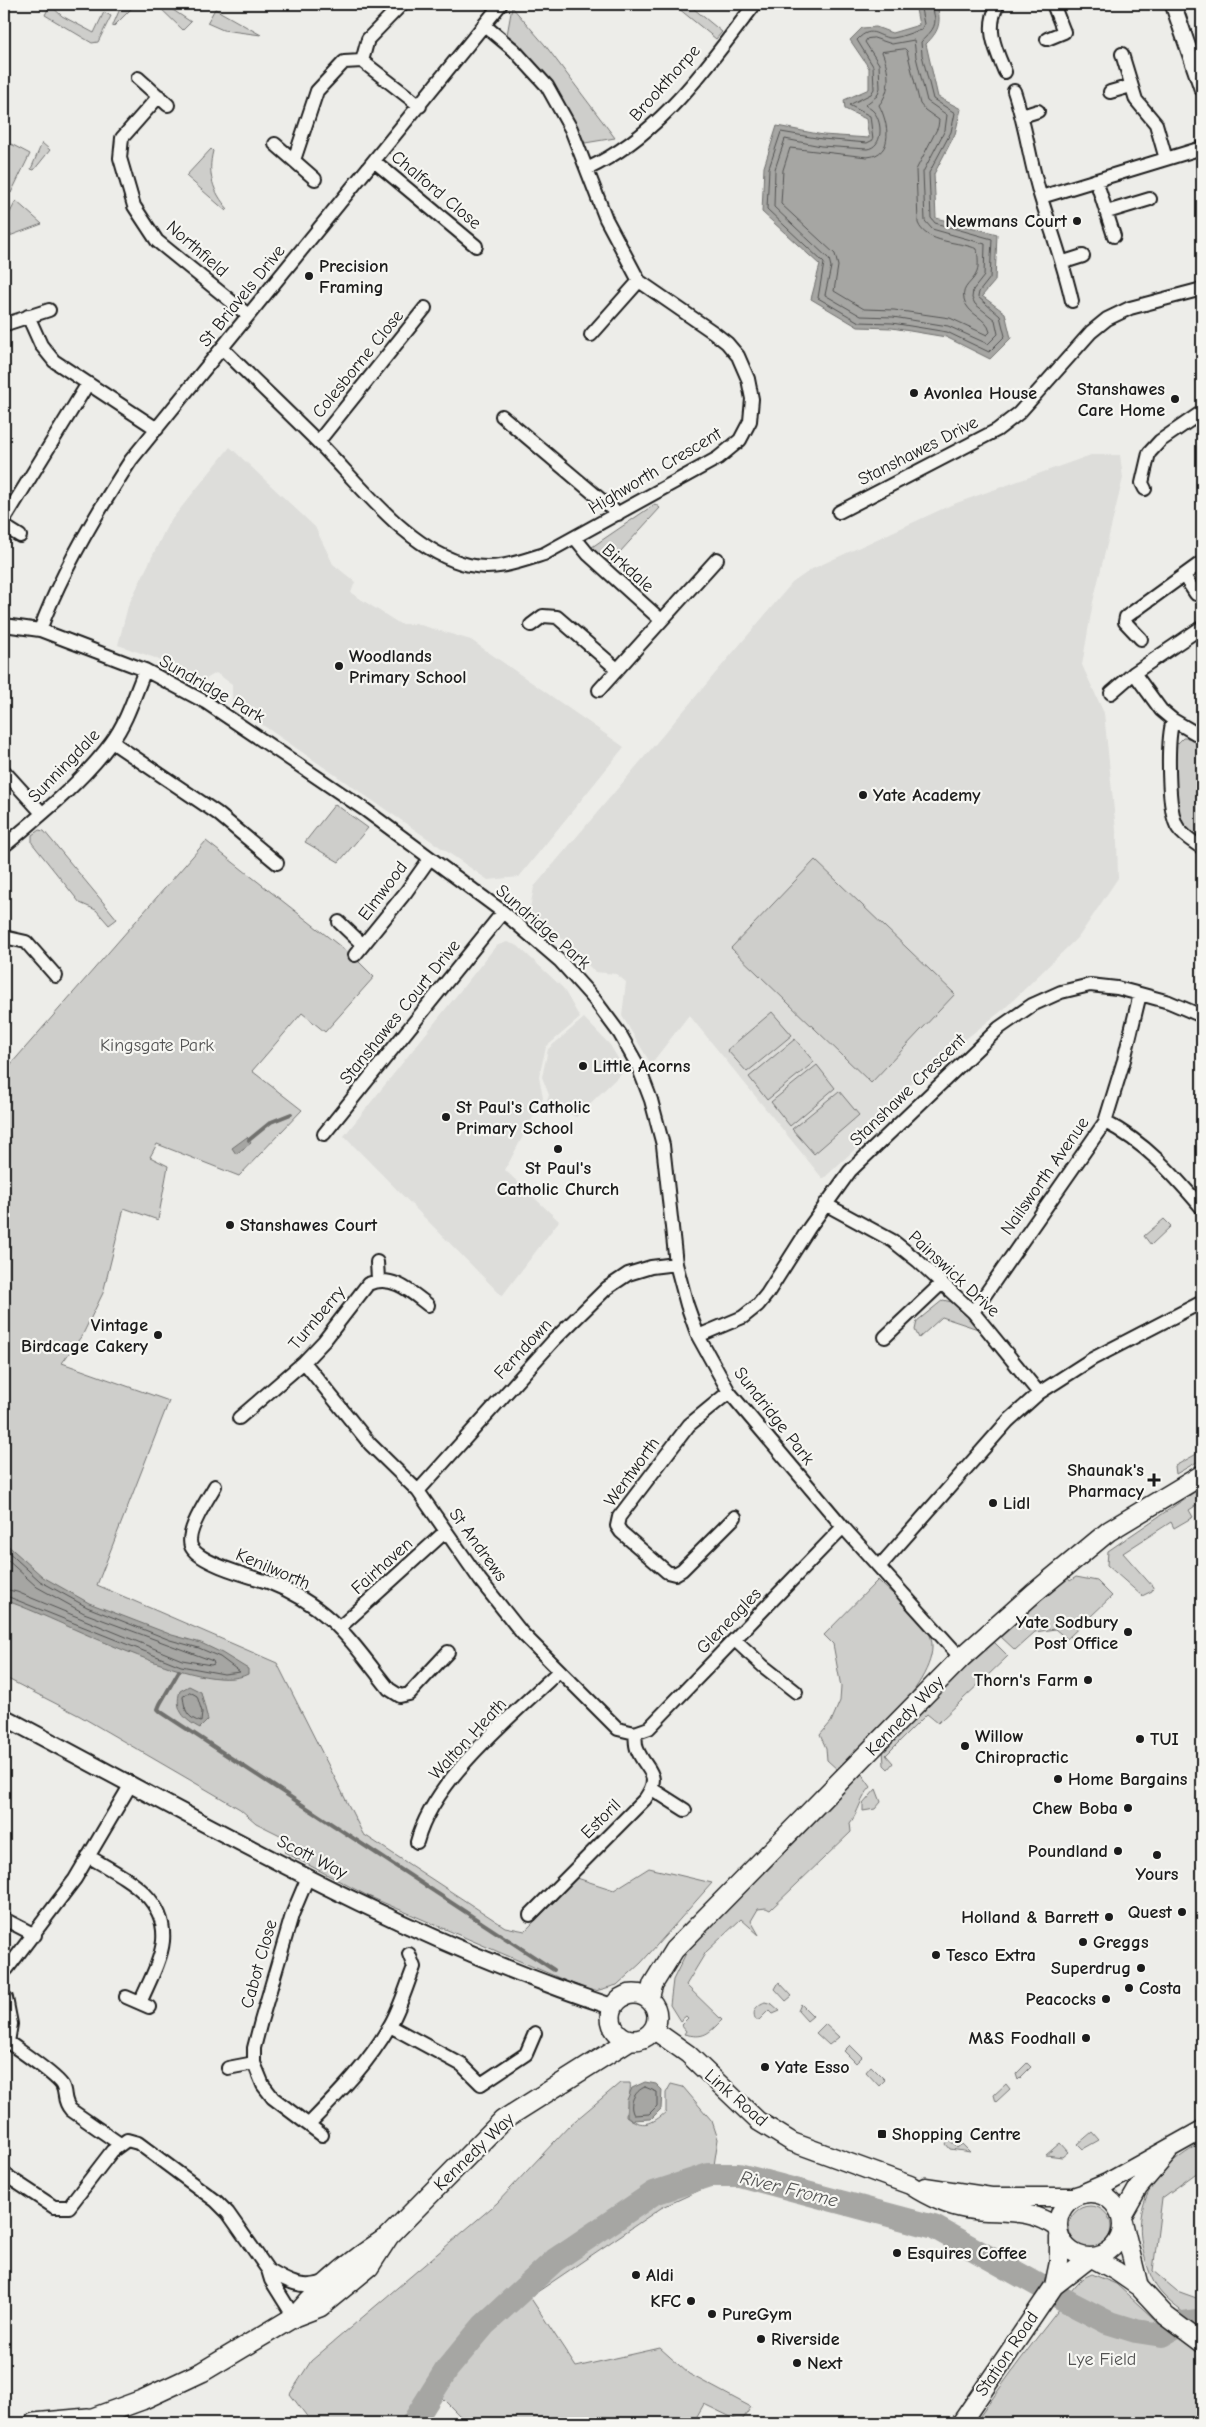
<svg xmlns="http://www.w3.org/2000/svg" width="1206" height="2427" font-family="'Comic Neue',sans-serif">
<rect width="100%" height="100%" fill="#edede9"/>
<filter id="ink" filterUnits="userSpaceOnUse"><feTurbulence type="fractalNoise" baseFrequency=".02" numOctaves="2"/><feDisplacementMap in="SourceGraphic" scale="10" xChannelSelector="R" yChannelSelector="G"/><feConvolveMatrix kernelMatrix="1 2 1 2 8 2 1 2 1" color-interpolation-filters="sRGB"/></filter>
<g filter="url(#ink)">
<!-- built -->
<path fill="#ddddda" d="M230 447 315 527 333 564 355 582 351 593 400 624H417L471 640 624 747 519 877 488 880 232 704V684L216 673 201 682 155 658 118 645 128 606 168 524Z
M1091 455H1120L1123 478 1093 602 1082 665 1104 713 1117 840 1118 878 1080 935 1004 1009 917 1077 867 1138 823 1179 689 1015 651 1064 622 1016 626 982 616 974 595 972 548 925 529 914 534 887 792 583 812 569 951 505Z
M507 942 518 946 563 988 580 1018 546 1047 539 1077 543 1098 505 1170 559 1221 502 1296 344 1136 496 946Z
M584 1018 610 1045 625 1070 576 1117 547 1101 549 1095 542 1077 548 1049Z"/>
<!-- green -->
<path fill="#cececb" stroke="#757574" d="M122 4H136L113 27V25Z
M156 4H164L191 22 183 30Z
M673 4H688L722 32 716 39Z
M50 5 62 16 94 33 104 12 111 16 98 42 92 43 45 15Z
M512 7 545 45 615 138 585 143C562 101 539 69 507 35Z
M215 9 261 35 223 30 207 23Z
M42 143 50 150 34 170 31 169Z
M11 144 30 154 11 193 4 190V158Z
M211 149 213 151C207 174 213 192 228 209L226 211 186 176Z
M16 201 42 224 4 238V224Z
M655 504 660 508 609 564 592 547Z
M1183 738H1194L1202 750V841L1184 829 1177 810 1175 746Z
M335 804 368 828 339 862 305 842Z
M39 830 44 831 117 919 109 925 96 910 80 903 32 843V835Z
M206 841 355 958 374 977 325 1032 302 1013 252 1071 302 1110 239 1176 157 1144 150 1157 168 1166 158 1220 124 1208 103 1293 83 1334 62 1363 169 1401 97 1585 277 1663 363 1834 505 1927 525 1931 577 1878 614 1890 649 1868 712 1883 641 1963 617 1985 592 1992 368 1896 284 1852 292 1841 256 1823 240 1809 80 1716 4 1677V1072Z
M815 860 955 994 871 1083 731 948Z
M772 1012 792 1035 747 1072 727 1050Z
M795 1039 814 1062 767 1100 749 1077Z
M817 1065 835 1088 790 1126 771 1102Z
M839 1091 859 1115 814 1154 792 1129Z
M1164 1219 1171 1226 1151 1245 1144 1236Z
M943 1300 956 1303 981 1330 942 1317 919 1338 915 1330 917 1321Z
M1202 1302V1333L1197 1323 1195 1306Z
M1202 1451V1459L1176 1474 1175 1466Z
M1202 1487 1200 1503 1189 1510 1193 1517 1174 1528 1171 1522 1123 1553 1153 1587 1152 1591 1142 1596 1107 1565 1108 1551Z
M1066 1575 1070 1581 1076 1577 1097 1581 1112 1596 1067 1639 1055 1629 1035 1632 1015 1650 999 1635Z
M878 1580C892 1595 923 1616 930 1635 946 1675 865 1745 839 1771L827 1760 826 1748 820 1735 831 1722 840 1701 841 1687 833 1644 824 1635Z
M993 1641 1008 1656 938 1723 927 1714 886 1755 893 1763 888 1769 884 1765 883 1749 937 1693Z
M861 1773 871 1787C860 1798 859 1812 850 1823L851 1832 770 1910 766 1908 758 1909 751 1921 759 1935 741 1919 706 1952 686 1985 722 2020C708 2034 704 2039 684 2034L686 2031 681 2025 688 2018 686 2016 680 2021 670 2005 673 1980 689 1947Z
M876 1789 881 1802 875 1809 863 1811V1804Z
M779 1982 792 1996 786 2001 775 1989Z
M765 2002 772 2004 780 2011 773 2014 769 2010 759 2020H756C751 2011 757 2005 765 2002Z
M801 2004 813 2016 807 2021 798 2011Z
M825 2024 839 2037 829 2045 816 2033Z
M850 2045 862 2057 856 2063 844 2051Z
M1027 2063 1031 2067 1018 2080 1016 2074Z
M871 2066 885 2080 879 2086 866 2072Z
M620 2083H630C632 2089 626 2106 626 2116 643 2129 652 2124 666 2112V2093L671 2084 683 2087 712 2121 718 2139 711 2185 661 2208 530 2297 576 2367 660 2348 689 2374 751 2407 741 2422 704 2404 693 2423H467L439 2395 420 2423H312L290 2394 311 2361 497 2203 570 2125Z
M1006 2084 1010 2089 996 2102 994 2095Z
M1092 2132 1099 2140 1083 2149 1078 2144Z
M949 2139 957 2148 962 2144 970 2152 950 2149 946 2144Z
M1060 2143 1068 2152 1062 2157 1046 2155Z
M1202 2143V2169L1162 2198 1153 2271 1177 2291 1202 2300V2326C1189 2316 1174 2307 1163 2295 1153 2285 1149 2271 1145 2258 1129 2203 1156 2168 1202 2143Z
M1069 2227a21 21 0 1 1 42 0a21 21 0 1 1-42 0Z
M1092 2274 1116 2284 1152 2317 1202 2353V2423H975C1002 2385 1028 2348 1057 2312 1068 2298 1074 2280 1092 2274Z"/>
<!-- water -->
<path fill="#a6a6a3" stroke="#6f6f6d" d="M915 4H942L938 8C941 25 938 32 926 44L938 97 961 109 955 134 934 174 936 218 997 234 995 281 982 296 1005 313 1011 338 990 359 946 337 892 328 858 327 811 299 820 265 762 212 764 167 777 126 823 135 869 138 866 119 845 109 844 100 869 89V68L850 40 862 28 876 27 892 33 919 25Z
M247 1137 251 1143 236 1154 232 1148Z
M4 1542 43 1577 89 1603 172 1635 201 1643 222 1653 248 1669V1674C203 1698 55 1616 4 1600Z
M189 1686 201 1692 208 1720 200 1728C184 1720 174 1709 180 1691Z
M645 2082 656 2084 662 2090 661 2109 651 2119 632 2120 627 2116V2100L632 2088Z"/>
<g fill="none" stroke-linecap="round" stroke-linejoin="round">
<!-- shore -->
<path stroke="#535352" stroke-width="1" d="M920 4 924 24 921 30C912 32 902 37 893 38 878 39 873 23 857 40L873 66 874 89 871 94 849 105 870 116 873 140 867 143 822 139 781 132 769 168 767 209 824 263 818 298 859 322 892 323 947 332 989 352 1005 336 1000 316 978 297 979 292 990 278 992 239 935 223 931 218 929 173 951 132 955 113 933 99 922 55 921 42C927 35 935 30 935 20 935 14 931 10 935 4
M874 38 892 44 914 40 916 57 927 101 947 115 945 130 923 172 925 221 932 229 985 244 984 276 973 290 972 298 975 304 995 320 998 334 988 344 948 326 893 317 861 316 825 295 831 267 829 259 774 207 775 169 785 139 821 146 867 149C883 147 883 123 874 112 872 109 867 107 865 105L877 96 880 88 879 64 865 42 867 39Z
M905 49 907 51 920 104 925 110 939 120 938 127 916 170 918 223C926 244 960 241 977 249 978 255 979 266 977 272 973 283 961 286 964 299 967 315 987 317 990 332L987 335 950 318 894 310 864 309 834 291 838 266 835 254 781 204 783 170 790 148 867 157C895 155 888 122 879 105 892 90 889 69 882 52Z
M4 1548 40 1581 87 1607 170 1640 199 1648 220 1657 240 1672 224 1674 181 1666 4 1595
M4 1557 37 1587 84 1613 213 1661 214 1664 211 1665 182 1660 17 1592 4 1589
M190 1692 197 1696 202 1712 201 1722C187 1718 185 1711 183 1697Z
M645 2087 657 2092V2106L649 2114 634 2115C628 2105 634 2091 645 2087Z"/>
<!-- stream -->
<path stroke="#6f6f6d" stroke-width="4" d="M249 1140 271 1122 291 1114
M179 1671 160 1704 158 1709 161 1712 554 1970"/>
<!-- river -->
<path stroke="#a6a6a3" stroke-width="24" d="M413 2423 447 2369 484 2325 555 2260 654 2193 709 2175H739L934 2227 1074 2305 1107 2322 1136 2331 1162 2335 1182 2323 1202 2320"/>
<!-- minor casing -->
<g stroke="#1c1c1c" stroke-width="16">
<path id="minor" d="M402 4 368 39 362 61 420 106
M998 4C985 28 995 48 1005 72
M1047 39 1064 32 1053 4
M1122 54 1136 100 1156 124 1166 159
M138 78 168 105
M1014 91C1026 126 1030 163 1041 198 1052 233 1064 265 1072 301
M1110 92 1131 86
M159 96 122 138 120 158 134 206 157 241 248 315
M1022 116 1038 111
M275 144 315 179
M294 160 317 91 344 62 362 61
M374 161 476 246
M587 169C662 134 706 67 755 4
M1096 180 1114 236
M1041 197 1202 148
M1107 212 1150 199
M1064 262 1083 256
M28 316 41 345 54 361 157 429
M6 324 49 310
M591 335 639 281
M222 348C254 380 286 410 318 442 360 484 409 552 469 565 495 571 519 562 544 554L718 458 740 440 750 421 752 399 748 379 738 356 727 343 713 332 639 281 606 219 571 129 547 86 514 50 484 25
M502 416 618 514
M318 442 425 308
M1145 489 1142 483 1149 453 1160 441 1202 412
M839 512 997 430 1019 413 1091 332 1107 319 1130 308 1202 289
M4 520 87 385
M4 526 20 536
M575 538 588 554 661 620
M1184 576 1196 594
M4 625 40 630 145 670 207 703 364 809 503 912 560 961 594 999 620 1034 638 1066 651 1100 663 1145 676 1264 687 1305 698 1336 729 1392 843 1527 961 1658
M531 625 543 616 557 617 617 669
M40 630C61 572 97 512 131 460L501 4
M1141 639 1125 622 1126 617 1202 562
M1134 673 1161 710 1173 720 1202 737
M599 690 717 559
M1111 693 1134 673 1199 629 1202 633
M1173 720C1167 739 1167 812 1178 828 1184 837 1194 842 1202 848
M112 742 217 813 277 863
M4 771 42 813
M4 846C41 815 82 782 111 743 127 722 135 694 145 670
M339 922 363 945
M4 937 26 942 56 976
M355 955 406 892 430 858
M1105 1122C1145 1142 1173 1174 1202 1208
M324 1134 503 912
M825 1204 893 1241 918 1261 973 1312 1039 1393
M377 1262 378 1279
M973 1312 1105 1122 1124 1060 1140 994
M698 1336 743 1317 758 1305 767 1294 809 1228 850 1171 999 1028 1032 1005 1061 992 1090 985 1117 988 1140 994 1169 1002 1202 1016
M885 1337 942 1283
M304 1362 370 1444 418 1491 480 1580 522 1633 618 1729 635 1733
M729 1392 689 1425 619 1517 617 1526 621 1532 667 1572 675 1574 682 1570 735 1517
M239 1418 304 1362 324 1341 368 1284C392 1274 410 1291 428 1305
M215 1486C208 1499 183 1534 192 1548 202 1564 249 1576 268 1582 330 1606 350 1640 389 1689L400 1696 409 1694 448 1652
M418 1491 554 1340 607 1288 628 1274 651 1267 676 1264
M879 1567 1008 1421 1039 1393 1092 1359 1202 1302
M340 1627 446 1531
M735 1640 763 1666 796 1692
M635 1733 649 1728 843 1527
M652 1789 685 1810
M417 1842C434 1778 512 1716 559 1671
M88 1856C121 1876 167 1895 163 1941 161 1961 148 1984 140 2003
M308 1877 292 1915 261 2021 254 2048V2063L263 2085 273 2098 322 2135
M530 1915 645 1799C663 1773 646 1772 637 1749 635 1744 636 1738 635 1733
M4 1919 35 1935
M7 1969 75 1879 131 1784
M126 1997 149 2007
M6 1998 11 2024 8 2042
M390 2026 462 2065 481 2084 526 2054 535 2033
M4 2042H8C20 2051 55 2074 62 2085 67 2094 62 2100 71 2110L120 2144
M228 2068 254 2063
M309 2124C338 2094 368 2064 389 2027 400 2009 406 1987 414 1967L409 1954
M4 2174 54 2207H69L112 2151 127 2140 138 2143 216 2201 228 2213 268 2270 271 2280 294 2317
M268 2270C288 2282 302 2290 325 2282"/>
</g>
<!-- tertiary casing -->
<g stroke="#1c1c1c" stroke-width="19">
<path id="tertiary" d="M1173 4 1202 88
M4 1717C202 1821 399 1937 613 2007"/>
</g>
<!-- secondary casing -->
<g stroke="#1c1c1c" stroke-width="21">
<path id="secondary" d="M654 2030 688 2054 758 2121 792 2142 910 2185C927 2196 947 2206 967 2209 1001 2214 1027 2207 1057 2227
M925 2187 991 2197H1073
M1058 2225a32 32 0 1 1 64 0a32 32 0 1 1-64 0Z
M1084 2193 1107 2183 1202 2130
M1121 2218 1138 2188 1167 2154
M1123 2222 1139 2287
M1092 2258 1116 2271 1139 2287 1166 2316 1202 2343
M1054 2286 1059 2262V2237
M961 2423 1054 2286 1090 2258"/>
</g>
<!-- primary casing -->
<g stroke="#1c1c1c" stroke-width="22">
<path id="primary" d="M611 2017a23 23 0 1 1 46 0a23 23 0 1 1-46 0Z
M649 1999 653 1984 674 1950 961 1658 1034 1593 1109 1531 1202 1475
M296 2315C321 2285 351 2261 383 2240
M34 2423 88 2418
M79 2423 142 2400 202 2372 294 2317 320 2307 369 2267 389 2236 503 2120 630 2040"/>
</g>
<!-- minor -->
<use href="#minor" stroke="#f6f6f2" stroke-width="12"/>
<!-- tertiary -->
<use href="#tertiary" stroke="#f6f6f2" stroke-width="15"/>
<!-- secondary -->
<use href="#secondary" stroke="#f6f6f2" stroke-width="18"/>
<!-- primary -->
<use href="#primary" stroke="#f6f6f2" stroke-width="19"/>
</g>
</g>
<!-- markers -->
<g fill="#1c1c1c" stroke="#f6f6f2" stroke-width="2">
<circle cx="1077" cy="221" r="5"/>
<circle cx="309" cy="276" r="5"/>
<circle cx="914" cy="393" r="5"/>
<circle cx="1175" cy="399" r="5"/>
<circle cx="339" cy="666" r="5"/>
<circle cx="863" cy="795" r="5"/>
<circle cx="583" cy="1066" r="5"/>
<circle cx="446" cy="1117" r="5"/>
<circle cx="558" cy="1149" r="5"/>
<circle cx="230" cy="1225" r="5"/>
<circle cx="158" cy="1335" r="5"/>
<path d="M1151.5 1472.5h5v5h5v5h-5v5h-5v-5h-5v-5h5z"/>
<circle cx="993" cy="1503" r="5"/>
<circle cx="1128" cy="1632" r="5"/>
<circle cx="1088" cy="1680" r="5"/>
<circle cx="1140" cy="1739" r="5"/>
<circle cx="965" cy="1746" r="5"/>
<circle cx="1058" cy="1779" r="5"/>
<circle cx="1128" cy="1808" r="5"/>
<circle cx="1118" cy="1851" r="5"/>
<circle cx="1157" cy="1855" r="5"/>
<circle cx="1182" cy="1912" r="5"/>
<circle cx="1109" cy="1917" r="5"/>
<circle cx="1083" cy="1942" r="5"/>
<circle cx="936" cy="1955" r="5"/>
<circle cx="1141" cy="1968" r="5"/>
<circle cx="1129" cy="1988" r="5"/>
<circle cx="1106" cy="1999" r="5"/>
<circle cx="1086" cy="2038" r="5"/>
<circle cx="765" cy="2067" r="5"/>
<rect x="877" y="2129" width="10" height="10" rx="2.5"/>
<circle cx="897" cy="2253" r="5"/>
<circle cx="636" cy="2275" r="5"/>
<circle cx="691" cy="2301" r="5"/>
<circle cx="712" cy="2314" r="5"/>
<circle cx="761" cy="2339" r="5"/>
<circle cx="797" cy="2363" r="5"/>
</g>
<g text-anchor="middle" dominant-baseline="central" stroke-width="4.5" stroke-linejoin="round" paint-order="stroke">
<!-- street labels -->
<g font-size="18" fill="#1c1c1c" stroke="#f6f6f2">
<text transform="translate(665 83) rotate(-48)">Brookthorpe</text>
<text transform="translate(436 190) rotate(40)">Chalford Close</text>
<text transform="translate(197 249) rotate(41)">Northfield</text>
<text transform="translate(242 296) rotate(-51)">St Briavels Drive</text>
<text transform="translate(358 364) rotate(-51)">Colesborne Close</text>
<text transform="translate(918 451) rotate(-27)">Stanshawes Drive</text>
<text transform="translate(655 471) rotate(-31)">Highworth Crescent</text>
<text transform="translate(628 568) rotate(42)">Birkdale</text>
<text transform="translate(212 689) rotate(30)">Sundridge Park</text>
<text transform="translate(64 766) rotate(-46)">Sunningdale</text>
<text transform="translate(383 891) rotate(-53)">Elmwood</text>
<text transform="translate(543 927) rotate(41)">Sundridge Park</text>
<text transform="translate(400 1012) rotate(-51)">Stanshawes Court Drive</text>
<text transform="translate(908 1090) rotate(-44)">Stanshawe Crescent</text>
<text transform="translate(1045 1176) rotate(-55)">Nailsworth Avenue</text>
<text transform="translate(954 1274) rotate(43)">Painswick Drive</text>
<text transform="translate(317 1318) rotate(-50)">Turnberry</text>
<text transform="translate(523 1349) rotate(-47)">Ferndown</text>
<text transform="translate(774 1416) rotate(52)">Sundridge Park</text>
<text transform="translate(632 1472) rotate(-54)">Wentworth</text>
<text transform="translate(478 1545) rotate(54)">St Andrews</text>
<text transform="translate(382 1566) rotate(-42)">Fairhaven</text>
<text transform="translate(273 1569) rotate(23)">Kenilworth</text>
<text transform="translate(729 1621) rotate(-46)">Gleneagles</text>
<text transform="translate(905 1716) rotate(-46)">Kennedy Way</text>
<text transform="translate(468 1739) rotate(-47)">Walton Heath</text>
<text transform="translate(601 1819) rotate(-45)">Estoril</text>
<text transform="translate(312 1857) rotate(27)">Scott Way</text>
<text transform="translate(259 1964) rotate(-74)">Cabot Close</text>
<text transform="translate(736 2098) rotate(41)">Link Road</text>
<text transform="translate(474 2152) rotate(-44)">Kennedy Way</text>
<text transform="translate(1007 2354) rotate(-56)">Station Road</text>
</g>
<!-- poi labels -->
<g font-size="18" font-weight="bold" fill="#1c1c1c" stroke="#f6f6f2" text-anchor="start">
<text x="1067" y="221" text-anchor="end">Newmans Court</text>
<text x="319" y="266">Precision<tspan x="319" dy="21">Framing</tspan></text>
<text x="1165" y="389" text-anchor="end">Stanshawes<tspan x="1165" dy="21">Care Home</tspan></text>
<text x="924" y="393">Avonlea House</text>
<text x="349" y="656">Woodlands<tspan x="349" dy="21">Primary School</tspan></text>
<text x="873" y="795">Yate Academy</text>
<text x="593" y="1066">Little Acorns</text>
<text x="456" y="1107">St Paul's Catholic<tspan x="456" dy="21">Primary School</tspan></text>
<text x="558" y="1168" text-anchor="middle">St Paul's<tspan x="558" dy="21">Catholic Church</tspan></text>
<text x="240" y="1225">Stanshawes Court</text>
<text x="148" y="1325" text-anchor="end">Vintage<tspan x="148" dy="21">Birdcage Cakery</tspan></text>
<text x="1144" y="1470" text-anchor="end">Shaunak's<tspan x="1144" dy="21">Pharmacy</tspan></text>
<text x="1003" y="1503">Lidl</text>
<text x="1118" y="1622" text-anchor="end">Yate Sodbury<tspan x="1118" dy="21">Post Office</tspan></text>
<text x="1078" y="1680" text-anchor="end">Thorn's Farm</text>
<text x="975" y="1736">Willow<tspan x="975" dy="21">Chiropractic</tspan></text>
<text x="1150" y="1739">TUI</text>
<text x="1068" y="1779">Home Bargains</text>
<text x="1118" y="1808" text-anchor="end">Chew Boba</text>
<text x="1108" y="1851" text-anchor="end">Poundland</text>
<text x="1157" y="1874" text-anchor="middle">Yours</text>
<text x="1172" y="1912" text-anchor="end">Quest</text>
<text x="1099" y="1917" text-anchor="end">Holland &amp; Barrett</text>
<text x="1093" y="1942">Greggs</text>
<text x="946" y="1955">Tesco Extra</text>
<text x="1131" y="1968" text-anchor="end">Superdrug</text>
<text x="1139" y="1988">Costa</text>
<text x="1096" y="1999" text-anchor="end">Peacocks</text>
<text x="1076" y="2038" text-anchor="end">M&amp;S Foodhall</text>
<text x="775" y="2067">Yate Esso</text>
<text x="892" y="2134">Shopping Centre</text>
<text x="907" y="2253">Esquires Coffee</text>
<text x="646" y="2275">Aldi</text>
<text x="681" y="2301" text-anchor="end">KFC</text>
<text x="722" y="2314">PureGym</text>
<text x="771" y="2339">Riverside</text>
<text x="807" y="2363">Next</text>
</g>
<!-- park labels -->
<g font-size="18" fill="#515151" stroke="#f6f6f2">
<text x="157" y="1045">Kingsgate Park</text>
<text x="1102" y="2359">Lye Field</text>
</g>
<!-- water labels -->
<g font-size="19" font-style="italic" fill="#535352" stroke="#f6f6f2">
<text transform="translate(789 2189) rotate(14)">River Frome</text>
</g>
</g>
<!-- margin -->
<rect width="1206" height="2427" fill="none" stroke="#f6f6f2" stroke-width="20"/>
<rect x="10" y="10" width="1186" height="2407" fill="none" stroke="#1c1c1c" stroke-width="2" filter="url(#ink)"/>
</svg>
